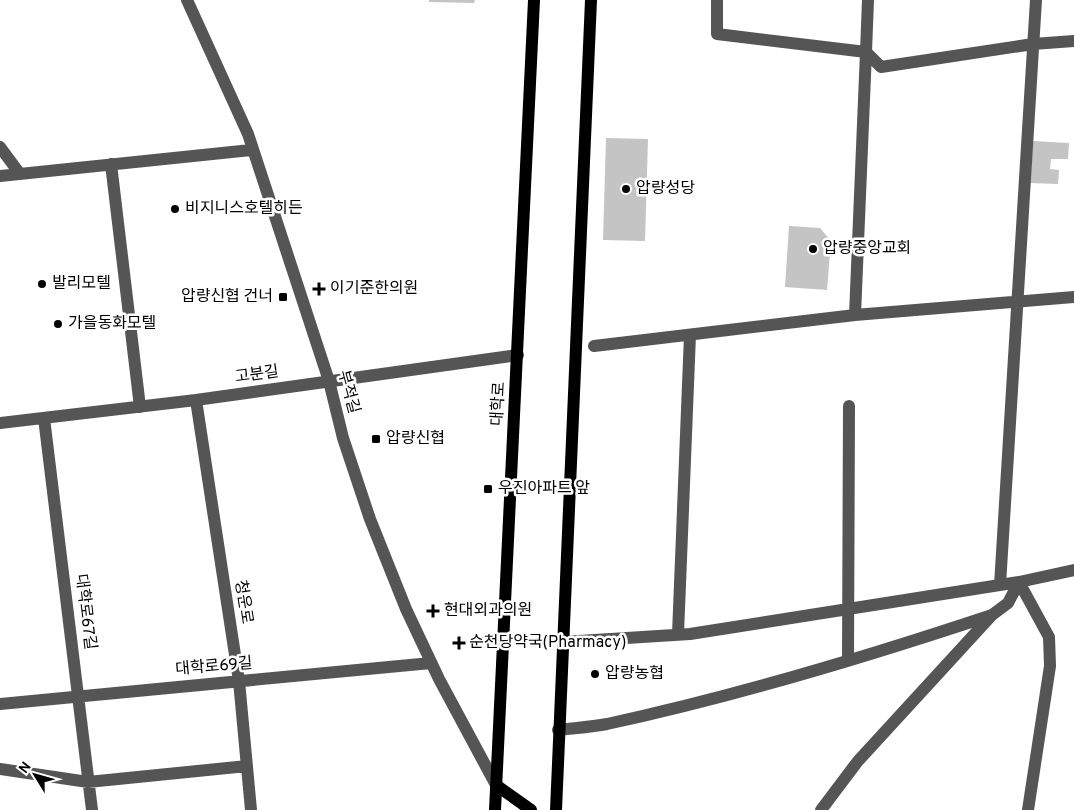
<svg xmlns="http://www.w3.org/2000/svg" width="1074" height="810" font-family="Overpass,'Noto Sans KR',sans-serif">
<rect width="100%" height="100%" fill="#fff"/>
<!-- building -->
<path fill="#c4c4c4" d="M429 0H475L474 3 429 2Z
M606 138 648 139 645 241 603 240Z
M1033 141 1069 143 1068 159H1051L1050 169 1059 170 1058 184 1030 183Z
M789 226 820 228 831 241 827 290 785 287Z"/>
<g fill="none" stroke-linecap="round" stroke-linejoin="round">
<!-- minor -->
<path stroke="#555" stroke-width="12" d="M187 0 248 134 329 381 343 438 370 519 406 609 439 679 496 785
M717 0V34L866 52 855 315
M868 0 866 52 881 67 1033 44 1074 41
M0 147 20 174
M111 164 140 407
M0 176 251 150
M594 346 855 315 1074 297
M196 400 239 681 251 810
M44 418 92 810
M0 423 196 400 518 355
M1019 582 1049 637 1050 666 1028 810
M1000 585 1036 0
M678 634 690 335
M563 642 690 634 1019 582 1074 570
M848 660 849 406
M0 704 431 663
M558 730C574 728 591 727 607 724 737 696 866 657 992 615
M0 769 88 782 247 766
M821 810 858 761 992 615 1008 603 1019 582"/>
<!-- major -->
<path stroke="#000" stroke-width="12" d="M496 785 531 810
M495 810 534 0
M556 810 591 0"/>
</g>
<!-- markers -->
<g fill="#000" stroke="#fff" stroke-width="2">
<circle cx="626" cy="189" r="5"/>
<circle cx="175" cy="209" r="5"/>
<circle cx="813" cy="249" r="5"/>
<circle cx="42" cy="284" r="5"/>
<path d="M316.5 281.5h5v5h5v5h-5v5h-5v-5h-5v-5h5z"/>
<rect x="278" y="292" width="10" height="10" rx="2.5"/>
<circle cx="58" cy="324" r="5"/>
<rect x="371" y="434" width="10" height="10" rx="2.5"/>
<rect x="483" y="484" width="10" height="10" rx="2.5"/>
<path d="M430.5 603.5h5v5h5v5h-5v5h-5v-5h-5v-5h5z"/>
<path d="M456.5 635.5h5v5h5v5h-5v5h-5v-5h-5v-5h5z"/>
<circle cx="595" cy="674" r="5"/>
</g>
<g text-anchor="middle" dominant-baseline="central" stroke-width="5" stroke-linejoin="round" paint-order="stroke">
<!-- poi labels -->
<g font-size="16" fill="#000" stroke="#fff" text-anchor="start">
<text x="636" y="189">압량성당</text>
<text x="185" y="209">비지니스호텔히든</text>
<text x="823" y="249">압량중앙교회</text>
<text x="52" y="284">발리모텔</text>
<text x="330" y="289">이기준한의원</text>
<text x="273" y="297" text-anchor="end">압량신협 건너</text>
<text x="68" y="324">가을동화모텔</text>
<text x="386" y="439">압량신협</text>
<text x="498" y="489">우진아파트 앞</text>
<text x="444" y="611">현대외과의원</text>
<text x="469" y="643">순천당약국(Pharmacy)</text>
<text x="605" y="674">압량농협</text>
</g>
<!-- street labels -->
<g font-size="16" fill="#000" stroke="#fff">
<text transform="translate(257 375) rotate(-8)">고분길</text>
<text transform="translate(348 392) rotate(75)">부적길</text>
<text transform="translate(499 404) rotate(-87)">대학로</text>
<text transform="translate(243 602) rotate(81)">청운로</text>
<text transform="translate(85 612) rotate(83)">대학로67길</text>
<text transform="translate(214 667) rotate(-5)">대학로69길</text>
</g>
</g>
<!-- north arrow -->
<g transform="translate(35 775) rotate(307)" stroke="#ffffff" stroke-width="4" paint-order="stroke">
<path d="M0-4L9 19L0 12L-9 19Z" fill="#000000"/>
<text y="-8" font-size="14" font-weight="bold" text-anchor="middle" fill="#000000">N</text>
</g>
</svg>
